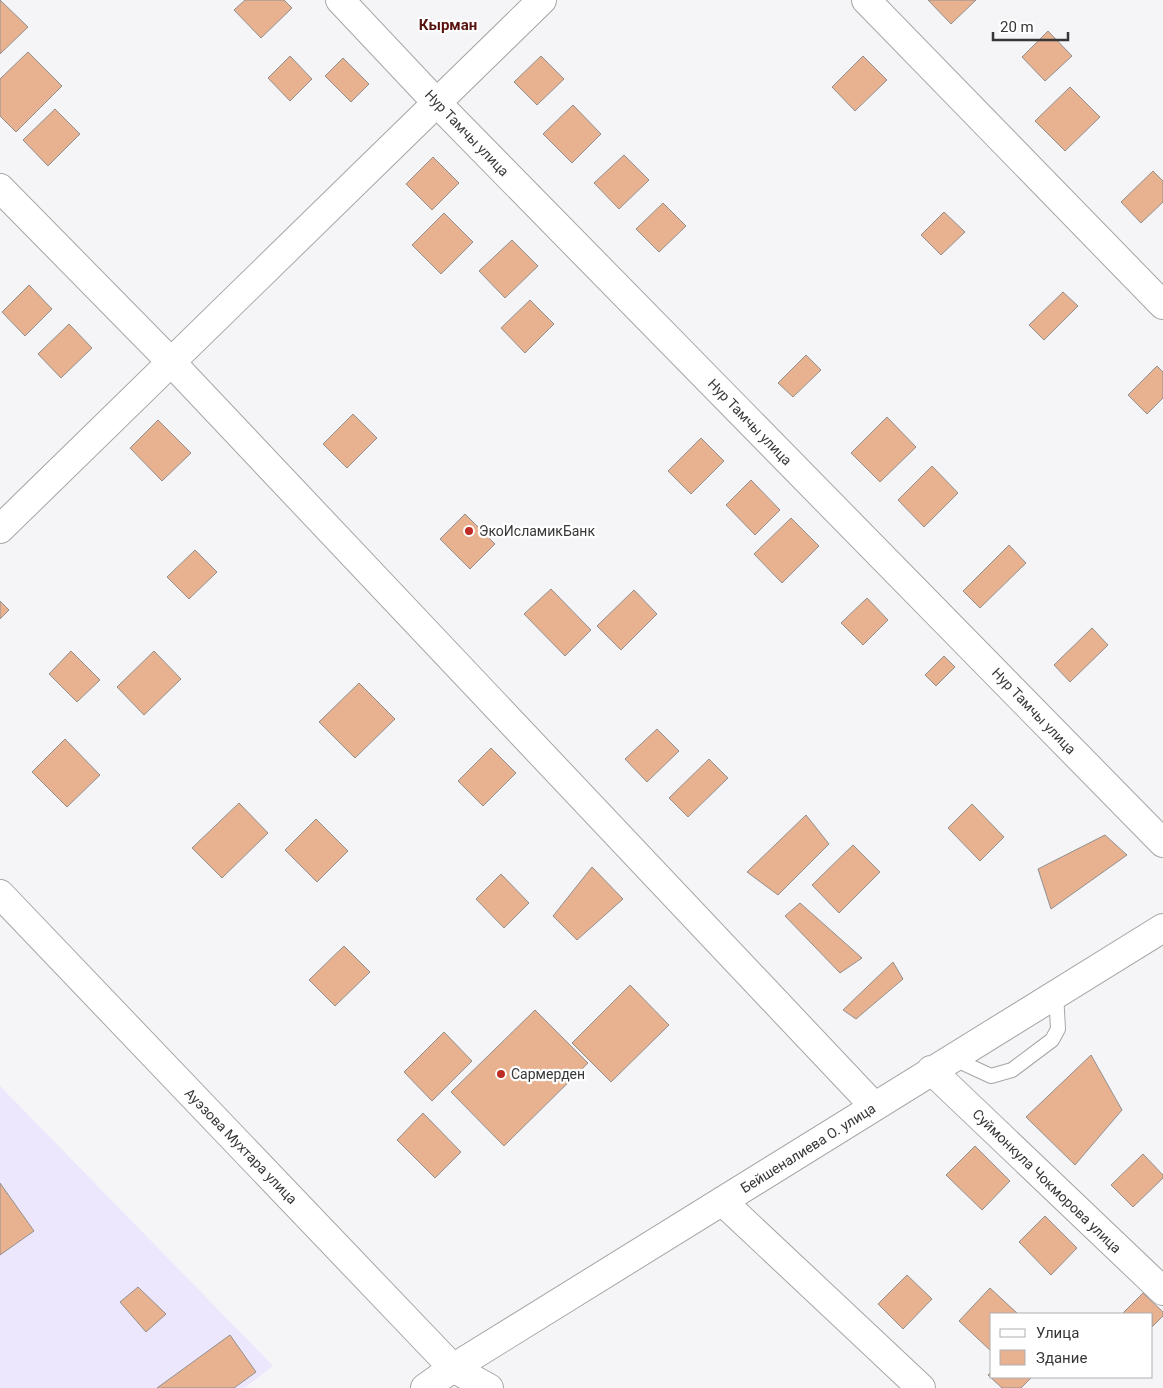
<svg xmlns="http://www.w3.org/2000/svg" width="1163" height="1388" font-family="Roboto,sans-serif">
<rect width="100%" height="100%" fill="#f5f4f6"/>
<!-- industrial -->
<path fill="#ece7fd" d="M0 1086 273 1366 244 1388H0Z"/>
<!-- building -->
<path fill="#e8b18f" stroke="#91908f" d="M0 0 28 27 0 54Z
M245 0H284L292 8 261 38 234 10Z
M928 0H976L951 24Z
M1048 31 1072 56 1045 81 1022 57Z
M28 52 62 86 16 132 0 116V79Z
M290 56 312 79 290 101 268 78Z
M541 56 564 79 537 105 514 82Z
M863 56 887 80 855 111 832 87Z
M343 58 369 84 351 102 325 76Z
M1070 87 1100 117 1065 151 1035 121Z
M573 105 601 134 572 163 543 134Z
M55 109 80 134 48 166 23 140Z
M624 155 649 180 619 209 594 183Z
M433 157 459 183 432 210 406 184Z
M1153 171 1163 181V202L1141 223 1121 202Z
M663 203 686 226 659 252 636 229Z
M944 212 965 232 941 255 921 235Z
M444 213 473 242 441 274 412 245Z
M512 240 538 266 505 298 479 271Z
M29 285 52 309 25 336 2 312Z
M1063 292 1078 306 1044 340 1029 325Z
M530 300 554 324 525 353 501 328Z
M69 324 92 348 61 378 38 354Z
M806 355 821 370 793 397 778 383Z
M1157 366 1163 372V398L1147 414 1128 395Z
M353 414 377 438 347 468 323 444Z
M887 417 916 447 880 482 851 453Z
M158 420 191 453 162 481 130 448Z
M701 438 724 461 691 494 668 471Z
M932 466 958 493 924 527 898 500Z
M751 480 780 510 755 535 726 505Z
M465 514 495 544 470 569 440 539Z
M791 518 819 546 782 583 754 554Z
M1009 545 1026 563 980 608 963 591Z
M195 550 217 572 189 599 167 577Z
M551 589 591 630 565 656 524 614Z
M634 590 657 614 621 650 597 626Z
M867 598 888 620 863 645 841 623Z
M0 601 9 610 0 619Z
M1092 628 1108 645 1070 682 1054 665Z
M71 651 100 680 77 702 49 674Z
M154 651 181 679 144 715 117 687Z
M944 656 955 667 936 686 925 675Z
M359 683 395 719 355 758 319 722Z
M657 729 679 751 647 782 625 759Z
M65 739 100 775 67 807 32 772Z
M491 748 516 773 483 806 458 781Z
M709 759 728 778 688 817 669 798Z
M239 803 268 833 222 878 192 848Z
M972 804 1004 837 980 861 948 828Z
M806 815 829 844 778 895 747 872Z
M316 819 348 851 317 882 285 850Z
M1105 835 1127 855 1051 909 1038 869Z
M853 845 880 872 839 913 812 885Z
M592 867 623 899 577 940 553 916Z
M501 874 529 903 504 928 476 899Z
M800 903 862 958 840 973 785 916Z
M344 946 370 972 335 1006 309 980Z
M893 962 903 979 856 1019 843 1010Z
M630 985 669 1025 611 1082 572 1043Z
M535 1010 588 1063 504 1146 451 1092Z
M444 1032 472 1061 432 1101 404 1072Z
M1091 1055 1122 1110 1075 1165 1026 1117Z
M423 1113 461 1152 435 1178 397 1140Z
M975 1146 1010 1181 982 1210 946 1175Z
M1143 1154 1163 1175V1178L1133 1207 1111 1185Z
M0 1183 34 1231 0 1255Z
M1045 1216 1077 1248 1051 1275 1019 1242Z
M907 1275 932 1299 903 1329 878 1304Z
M138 1287 166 1314 146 1332 120 1302Z
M990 1288 1018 1314H992V1352L959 1321Z
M1143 1293 1163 1312V1316L1152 1327V1314H1122Z
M230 1335 256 1372 234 1388H157Z
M992 1371V1377H1032L1021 1388H1002L988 1375Z"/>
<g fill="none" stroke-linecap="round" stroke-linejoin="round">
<!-- service casing -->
<g stroke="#a6a6a7" stroke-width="16">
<path id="service" d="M952 1058 991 1076 1012 1070 1052 1040 1058 1029 1056 993"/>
</g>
<!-- minor casing -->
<g stroke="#a6a6a7" stroke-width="30">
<path id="minor" d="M340 0 437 103 1163 843
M866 0 1163 305
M0 188 172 363 874 1106
M0 529 542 0
M931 1070 1163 1291
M722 1201 921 1388
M489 1388 453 1368 1163 928"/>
</g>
<!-- secondary casing -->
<g stroke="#a6a6a7" stroke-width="30">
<path id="secondary" d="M0 894 453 1368 425 1388"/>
</g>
<!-- service -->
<use href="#service" stroke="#fff" stroke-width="14"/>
<!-- minor -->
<use href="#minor" stroke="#fff" stroke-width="28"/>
<!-- secondary -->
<use href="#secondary" stroke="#fff" stroke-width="28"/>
</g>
<!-- markers -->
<g fill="#bb2d25" stroke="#fff" stroke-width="2">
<circle cx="469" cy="531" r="5"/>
<circle cx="501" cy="1074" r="5"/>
</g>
<g text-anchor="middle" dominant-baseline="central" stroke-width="4.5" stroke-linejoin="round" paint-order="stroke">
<!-- street labels -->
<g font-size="14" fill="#373738" stroke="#fff">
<text transform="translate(467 133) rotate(46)">Нур Тамчы улица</text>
<text transform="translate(750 422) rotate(46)">Нур Тамчы улица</text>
<text transform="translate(1034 711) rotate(46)">Нур Тамчы улица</text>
<text transform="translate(241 1146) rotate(46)">Ауэзова Мухтара улица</text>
<text transform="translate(808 1148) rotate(-32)">Бейшеналиева О. улица</text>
<text transform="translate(1047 1181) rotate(44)">Суймонкула Чокморова улица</text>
</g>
<!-- poi labels -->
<g font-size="14" fill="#373738" stroke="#fff" text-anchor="start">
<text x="479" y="531">ЭкоИсламикБанк</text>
<text x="511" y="1074">Сармерден</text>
</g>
<!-- neighbourhood labels -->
<g font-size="15" font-weight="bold" fill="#57130e" stroke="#fff">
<text x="448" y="25">Кырман</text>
</g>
</g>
<!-- legend -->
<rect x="990" y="1313" width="162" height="65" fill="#ffffff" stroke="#afafaf"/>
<rect x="1000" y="1329" width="25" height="8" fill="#ffffff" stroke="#afafaf"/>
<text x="1036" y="1338" font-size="15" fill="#373738">Улица</text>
<rect x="1000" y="1350" width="25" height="15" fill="#e8b18f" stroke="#afafaf"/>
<text x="1036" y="1363" font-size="15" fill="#373738">Здание</text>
<!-- scale -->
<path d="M993 32v8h75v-8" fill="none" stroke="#373738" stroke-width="2.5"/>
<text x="1000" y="32" font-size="15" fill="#373738" stroke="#ffffff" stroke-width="4" paint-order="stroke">20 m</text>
</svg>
